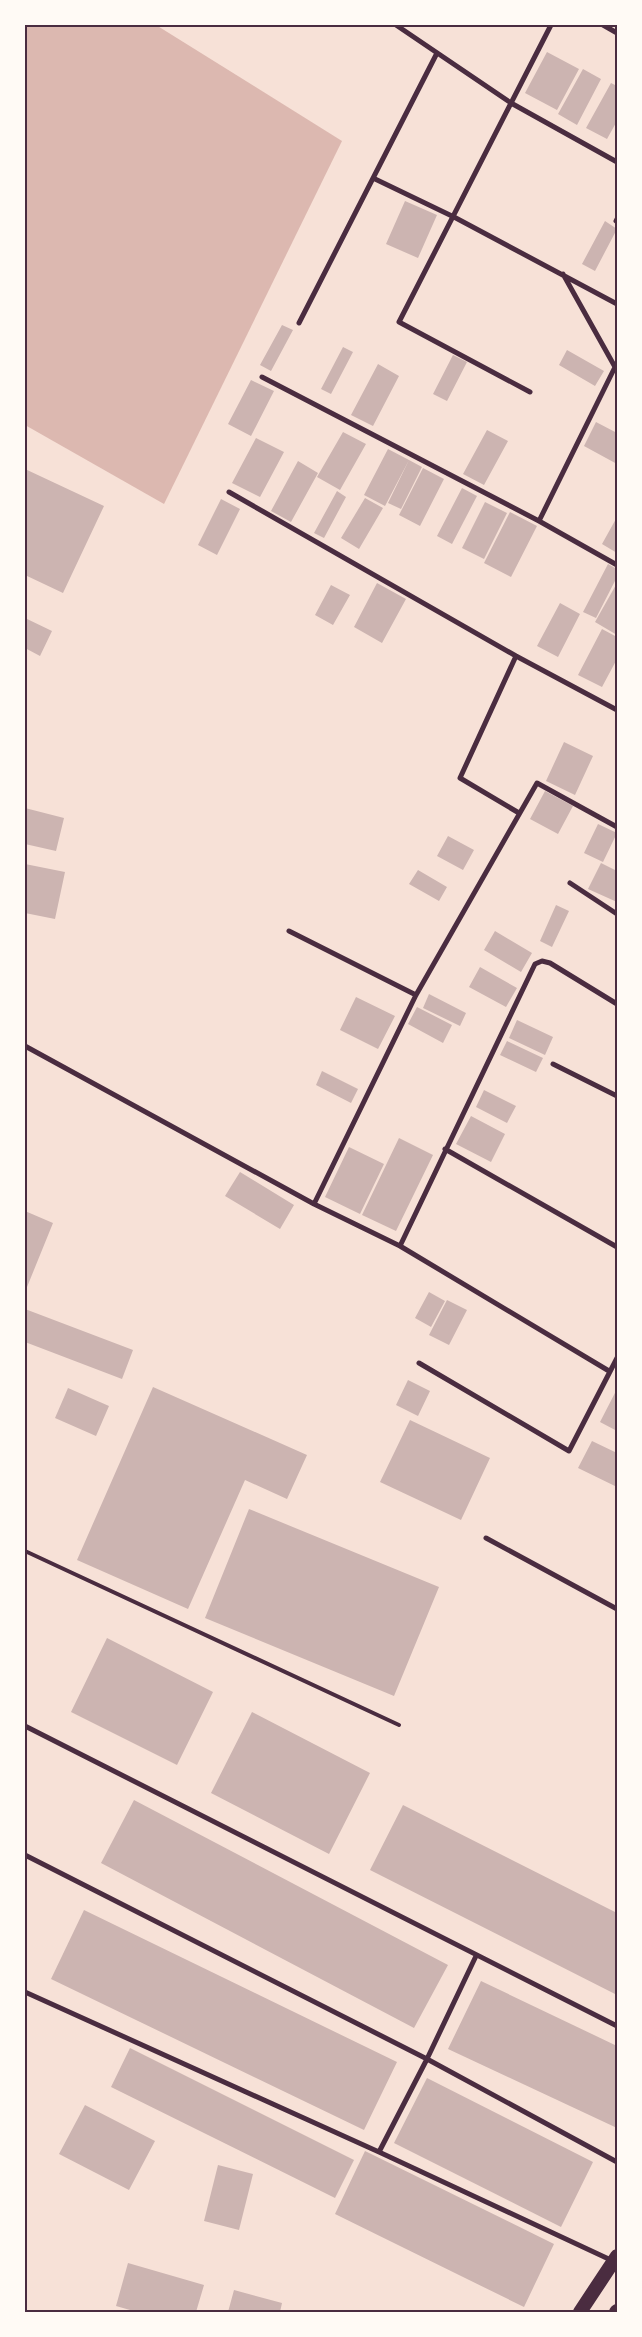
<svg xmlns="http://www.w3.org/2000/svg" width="642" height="2337" font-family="Helvetica,sans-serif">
<rect width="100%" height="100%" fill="#f7e1d7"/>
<!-- water -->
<path fill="#dcb8b0" d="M25 25H156L342 141 164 504 25 425Z"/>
<!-- building -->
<path fill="#ccb4b1" d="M547 52 579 69 557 110 525 93Z
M583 69 601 79 577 125 558 114Z
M611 83 617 86V121L607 139 586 128Z
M405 201 437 215 418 258 386 244Z
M605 221 617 229 595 271 582 264Z
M282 325 293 330 271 371 260 365Z
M343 347 353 352 331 394 321 389Z
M567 350 604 371 595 386 559 365Z
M453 355 467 362 447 401 433 394Z
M378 364 399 376 373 426 351 415Z
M251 380 274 391 251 436 228 424Z
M596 422 617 433V464L584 446Z
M487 430 508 441 484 485 463 474Z
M343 432 366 444 340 490 317 477Z
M256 438 284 452 260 497 232 483Z
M388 449 409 460 385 506 364 495Z
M409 460 422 467 401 509 388 503Z
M298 461 318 473 291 522 271 511Z
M423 468 444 479 420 526 399 515Z
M25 469 104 506 63 593 25 575Z
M462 488 477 496 452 544 437 536Z
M337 491 346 497 324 538 314 533Z
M365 498 383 508 359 549 341 538Z
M221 499 240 509 217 555 198 545Z
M485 502 507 513 484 559 462 548Z
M510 512 537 526 511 577 484 563Z
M617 517V553L602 544Z
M608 564 617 569V577L596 618 583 612Z
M377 583 406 599 382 643 354 627Z
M617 583V635L595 622Z
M331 585 350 595 333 625 315 615Z
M560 603 580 614 558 657 537 646Z
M25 618 52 631 40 656 25 648Z
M602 629 617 637V659L602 687 578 675Z
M564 742 593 756 575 795 546 781Z
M545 791 573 806 558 834 530 819Z
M25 808 64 818 56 851 25 844Z
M598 824 617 833 603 862 584 853Z
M448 836 474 850 463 870 437 856Z
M601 863 617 871V902L588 889Z
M25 864 65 872 55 919 25 913Z
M418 870 447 887 439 901 409 884Z
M556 905 569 911 552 947 540 941Z
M495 931 532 953 521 972 484 950Z
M480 967 517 988 506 1007 469 987Z
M429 994 466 1013 460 1026 423 1008Z
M356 997 395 1016 378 1049 340 1030Z
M417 1007 452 1025 443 1043 408 1024Z
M517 1020 553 1037 545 1055 509 1038Z
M507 1041 543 1058 536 1072 500 1055Z
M322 1071 358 1089 351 1103 316 1085Z
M484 1090 516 1106 507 1123 476 1107Z
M471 1116 505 1134 491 1162 456 1144Z
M399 1138 433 1155 396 1231 362 1215Z
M349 1147 384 1164 360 1214 325 1197Z
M240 1172 294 1205 280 1229 225 1196Z
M25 1211 53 1223 25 1292Z
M429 1292 445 1301 431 1327 415 1318Z
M447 1300 467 1310 449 1345 429 1335Z
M25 1309 133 1350 122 1379 25 1342Z
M408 1380 430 1391 418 1416 396 1405Z
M153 1387 307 1455 287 1499 245 1480 188 1609 77 1560Z
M68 1388 109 1406 96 1436 55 1418Z
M617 1389V1431L600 1422Z
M410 1420 490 1458 461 1520 380 1482Z
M592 1441 617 1453V1487L578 1468Z
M249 1509 439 1587 394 1696 205 1618Z
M107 1638 213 1692 177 1765 71 1712Z
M252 1712 370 1773 329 1854 211 1793Z
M134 1800 448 1965 414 2028 101 1863Z
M403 1805 617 1913V1995L370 1870Z
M84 1910 397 2062 364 2130 51 1979Z
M481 1981 617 2046V2128L448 2049Z
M130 2048 354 2160 335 2198 111 2087Z
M427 2078 593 2162 561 2227 394 2143Z
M85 2105 155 2141 129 2190 59 2154Z
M365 2151 554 2244 524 2307 335 2214Z
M218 2165 253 2174 239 2230 204 2221Z
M128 2263 204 2285 196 2312H137L116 2306Z
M234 2290 282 2303 280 2312H228Z"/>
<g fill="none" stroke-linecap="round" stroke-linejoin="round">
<!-- service -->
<path stroke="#4a2c40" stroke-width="4" d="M25 1551 399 1725"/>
<!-- minor -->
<path stroke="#4a2c40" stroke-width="5" d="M396 25 511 103 617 162
M603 25 617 33
M373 178 454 217 617 304
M616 221 617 219
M563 274 615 367
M299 323 437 53
M262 377 539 521 617 565
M530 392 399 322 551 25
M229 492 516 656 617 710
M539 521 617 363
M516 656 460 778 519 813
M570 883 617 914
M289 931 416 995
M25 1046 314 1204 400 1246 609 1371
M553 1064 617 1096
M445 1149 617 1247
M314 1204 416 995 537 783 617 827
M400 1246 535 964 542 961 550 963 617 1004
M419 1363 569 1451 617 1358
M486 1538 617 1609
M25 1726 617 2026
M25 1855 427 2059 617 2162
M25 1992 379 2152 613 2261
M379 2152 427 2059 476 1956"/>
<!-- trunk -->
<path stroke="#4a2c40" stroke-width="14" d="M580 2312 617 2256
M616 2312 617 2311"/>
</g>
<!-- border -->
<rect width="642" height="2337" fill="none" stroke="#fffaf5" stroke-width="52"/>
<rect x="26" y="26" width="590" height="2285" fill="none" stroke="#4a2c40" stroke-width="2"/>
</svg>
